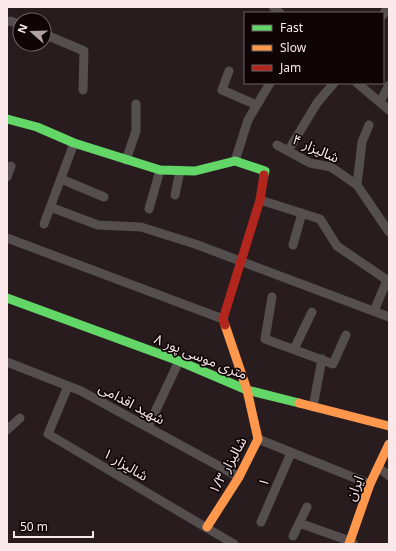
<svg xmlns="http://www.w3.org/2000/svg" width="396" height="551" font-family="'Noto Sans','Noto Sans Arabic',sans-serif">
<rect width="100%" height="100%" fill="#281c1e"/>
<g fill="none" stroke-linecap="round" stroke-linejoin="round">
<!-- street -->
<path stroke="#554e4e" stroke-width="9" d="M273 7 280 13
M383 15 388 7
M7 22 11 21 20 25
M44 34 84 51 83 90
M229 71 222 90 257 105
M357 83 389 110
M380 102 389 85
M277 145 310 163 331 167 357 185 389 232
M288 151 317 103 334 83
M126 160 136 131V104
M235 161 248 120 270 83
M7 177 11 166
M61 179 104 197
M357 185 362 142 369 125
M175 195 180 171
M260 200 320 219 337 246 387 280 374 311
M50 207 98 225 141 227 195 244 389 317
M149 209 160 170
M44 224 74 143
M7 238 223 319
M293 245 302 213
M272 297 265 339 333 364 346 335
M294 349 312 312
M7 362 81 391 239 477
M68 386 48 434 234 544
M313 407 322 359
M148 427 179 361
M7 430 20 418
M258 439 370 484
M379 468 389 476
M261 522 291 453
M299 523 350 541 354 544
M293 536 307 507"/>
<!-- fast -->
<path stroke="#63d668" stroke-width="9" d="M7 119 37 127 74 143 160 170 195 171 235 161 265 171 264 175
M7 298 179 361 247 390 299 403"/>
<!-- slow -->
<path stroke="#ff974d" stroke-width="9" d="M299 403 389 426
M207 527 239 477 258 439 247 390 225 325
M349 544 370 484 389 444"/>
<!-- jam -->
<path stroke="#b3261e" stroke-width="9" d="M225 325 223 319 260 200 264 175"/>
</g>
<g text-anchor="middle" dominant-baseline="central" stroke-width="3.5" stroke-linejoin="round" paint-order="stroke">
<!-- street labels -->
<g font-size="14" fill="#fae8ea" stroke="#0f0507">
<text transform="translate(316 148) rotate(24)">شالیزار ۴</text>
<text transform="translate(201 356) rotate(22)">۸ متری موسی پور</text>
<text transform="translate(132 403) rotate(28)">شهید اقدامی</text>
<text transform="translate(126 464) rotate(31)">شاليزار ۱</text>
<text transform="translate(227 465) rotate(-61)">شالیزار ۱/۳</text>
<text transform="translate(263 482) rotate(-67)">۱</text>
<text transform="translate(354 488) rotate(-68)">ایران</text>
</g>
</g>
<!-- border -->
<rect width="396" height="551" fill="none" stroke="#fae8ea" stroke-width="16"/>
<!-- legend -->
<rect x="244" y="12" width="140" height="72" fill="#0f0507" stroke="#6d6062"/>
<rect x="252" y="25" width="20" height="6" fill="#63d668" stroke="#6d6062"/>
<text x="280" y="32" font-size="12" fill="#fae8ea">Fast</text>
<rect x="252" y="45" width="20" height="6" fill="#ff974d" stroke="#6d6062"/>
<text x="280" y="52" font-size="12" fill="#fae8ea">Slow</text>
<rect x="252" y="65" width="20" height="6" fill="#b3261e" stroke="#6d6062"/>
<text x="280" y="72" font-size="12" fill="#fae8ea">Jam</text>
<!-- north arrow -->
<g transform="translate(32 32) rotate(290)"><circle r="19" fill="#0f0507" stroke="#6d6062"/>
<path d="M0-3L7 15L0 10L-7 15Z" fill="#b0a1a3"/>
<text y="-6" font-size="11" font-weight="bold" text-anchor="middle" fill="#fae8ea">N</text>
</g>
<!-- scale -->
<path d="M14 531v6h79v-6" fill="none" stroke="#fae8ea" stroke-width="2"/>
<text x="20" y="531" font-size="12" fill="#fae8ea" stroke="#0f0507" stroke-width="3" paint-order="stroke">50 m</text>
</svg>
